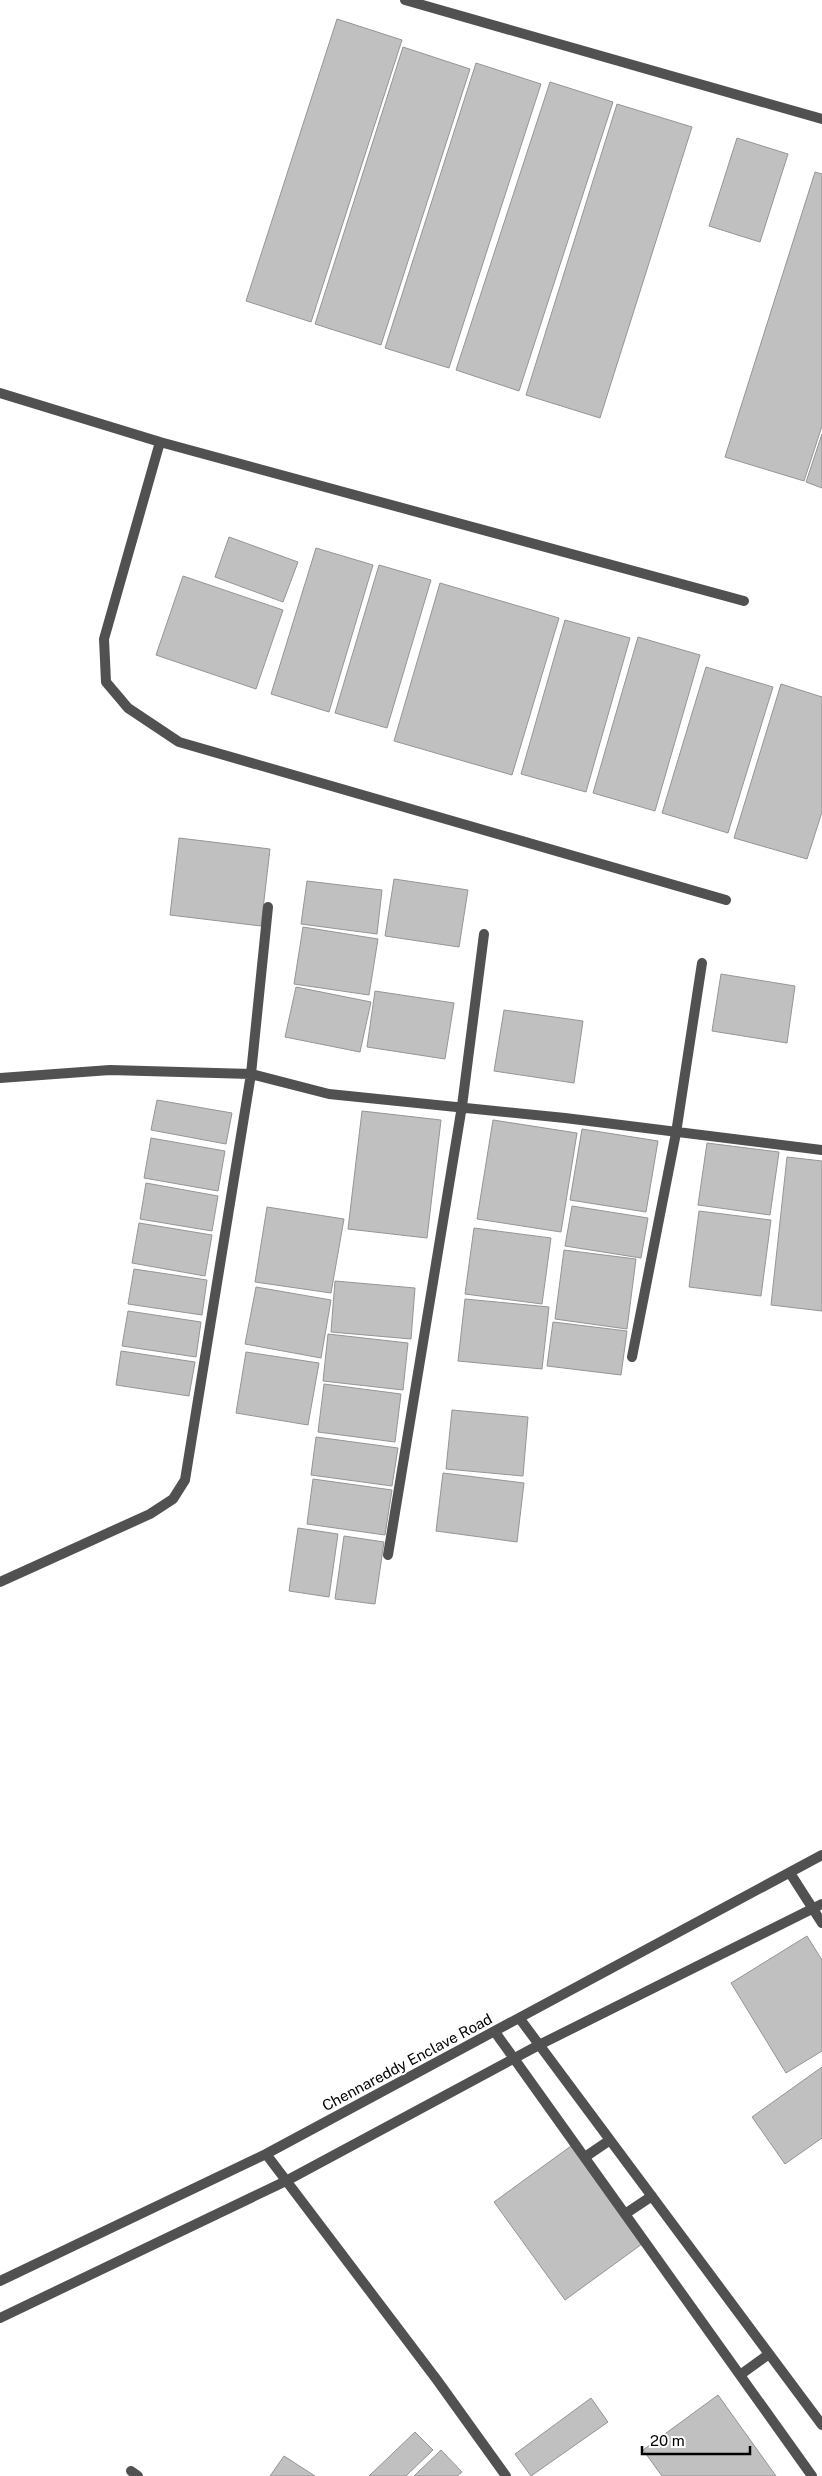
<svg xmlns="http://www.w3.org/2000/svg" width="822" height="2476" font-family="'Public Sans',sans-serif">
<rect width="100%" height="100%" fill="#fff"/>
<!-- building -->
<path fill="#c0c0c0" stroke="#959595" d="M337 19 402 40 311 322 246 301Z
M403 47 470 69 381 345 315 324Z
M476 63 541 84 449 368 385 348Z
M550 82 613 102 519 391 456 370Z
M617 104 692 127 600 418 526 395Z
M737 138 788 154 760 242 709 226Z
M815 172 822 174V426L804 481 725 457Z
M822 434V488L806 482Z
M229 537 298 562 283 602 215 577Z
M316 548 373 565 329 712 271 694Z
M379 565 431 580 387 728 335 713Z
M183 576 283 610 256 689 156 655Z
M440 583 559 618 512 775 394 741Z
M565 620 630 638 586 792 521 774Z
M638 637 700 655 655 811 593 793Z
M706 667 773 687 728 833 662 813Z
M781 684 822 697V812L807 859 734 838Z
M179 838 270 849 261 926 170 915Z
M394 879 468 890 459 947 385 936Z
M307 881 382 890 377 934 301 924Z
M303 927 378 939 369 995 294 984Z
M721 974 795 986 787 1043 712 1031Z
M296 987 371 1002 360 1052 285 1037Z
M375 991 454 1003 445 1059 367 1047Z
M504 1010 583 1021 574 1083 494 1071Z
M157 1100 232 1113 226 1144 151 1130Z
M362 1111 441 1120 427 1238 348 1229Z
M493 1120 577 1133 561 1232 477 1219Z
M582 1129 658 1141 646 1212 570 1200Z
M151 1138 225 1151 218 1191 144 1178Z
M707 1143 779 1152 770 1215 698 1205Z
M787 1157 822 1161V1311L771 1305Z
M146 1183 218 1196 212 1231 140 1219Z
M572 1206 648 1218 641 1258 565 1246Z
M267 1207 344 1219 331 1293 255 1282Z
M699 1211 771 1220 761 1296 689 1287Z
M139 1223 212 1235 205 1276 132 1263Z
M474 1228 551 1238 542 1304 465 1294Z
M564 1250 636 1259 627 1329 555 1319Z
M134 1269 207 1280 202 1315 128 1304Z
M335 1281 415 1288 411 1339 331 1332Z
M256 1287 331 1300 321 1358 245 1344Z
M465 1299 549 1307 542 1369 458 1361Z
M128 1311 201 1322 196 1357 122 1346Z
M553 1322 627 1331 621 1375 547 1366Z
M328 1334 408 1343 403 1390 323 1381Z
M121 1351 195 1362 189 1396 116 1385Z
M246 1352 319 1363 308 1425 236 1413Z
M324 1384 401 1394 395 1442 318 1432Z
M452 1410 528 1417 523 1476 446 1469Z
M316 1437 398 1448 392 1486 311 1475Z
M443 1473 524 1483 517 1542 436 1531Z
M313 1479 392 1490 385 1535 307 1524Z
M298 1528 338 1534 329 1597 289 1591Z
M344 1536 384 1542 375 1604 335 1599Z
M807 1936 822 1960V2051L786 2073 731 1983Z
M822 2067V2138L785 2164 752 2117Z
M571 2146 642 2244 565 2300 494 2202Z
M718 2395 776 2476H662L643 2450Z
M591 2398 608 2422 531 2476 515 2454Z
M415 2432 433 2450 406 2476H369Z
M441 2450 462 2472 457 2476H414Z
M284 2456 315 2476H270Z"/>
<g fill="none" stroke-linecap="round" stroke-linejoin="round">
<!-- lane -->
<path stroke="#515151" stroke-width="10" d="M405 0 822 119
M0 393 160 442 744 601
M160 442 104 639 106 682 128 708 179 742 726 900"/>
<!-- street -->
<path stroke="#515151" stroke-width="10" d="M0 1078 110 1070 251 1074 329 1094 565 1118 822 1150
M632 1357 676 1133 702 963
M388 1555 462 1106 484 934
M0 1582 150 1514 173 1499 185 1480 251 1074 268 907
M790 1873 822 1923
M520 2019 822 2425
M495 2032 812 2476
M266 2154 437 2380 506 2476
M585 2157 610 2140
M625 2214 652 2196
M0 2281 266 2154 822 1855
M0 2318 286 2181 539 2045 822 1904
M740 2375 769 2354
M131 2471 138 2476"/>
</g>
<g text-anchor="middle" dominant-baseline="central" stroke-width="4" stroke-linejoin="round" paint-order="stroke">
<!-- street labels -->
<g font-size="15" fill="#000" stroke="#fff">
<text transform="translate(407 2062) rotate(-28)">Chennareddy Enclave Road</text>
</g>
</g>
<!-- scale -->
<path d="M642 2446v8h108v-8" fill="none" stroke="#000000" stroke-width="2.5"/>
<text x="650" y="2446" font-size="15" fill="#000000" stroke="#ffffff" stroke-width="4" paint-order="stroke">20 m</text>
</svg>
